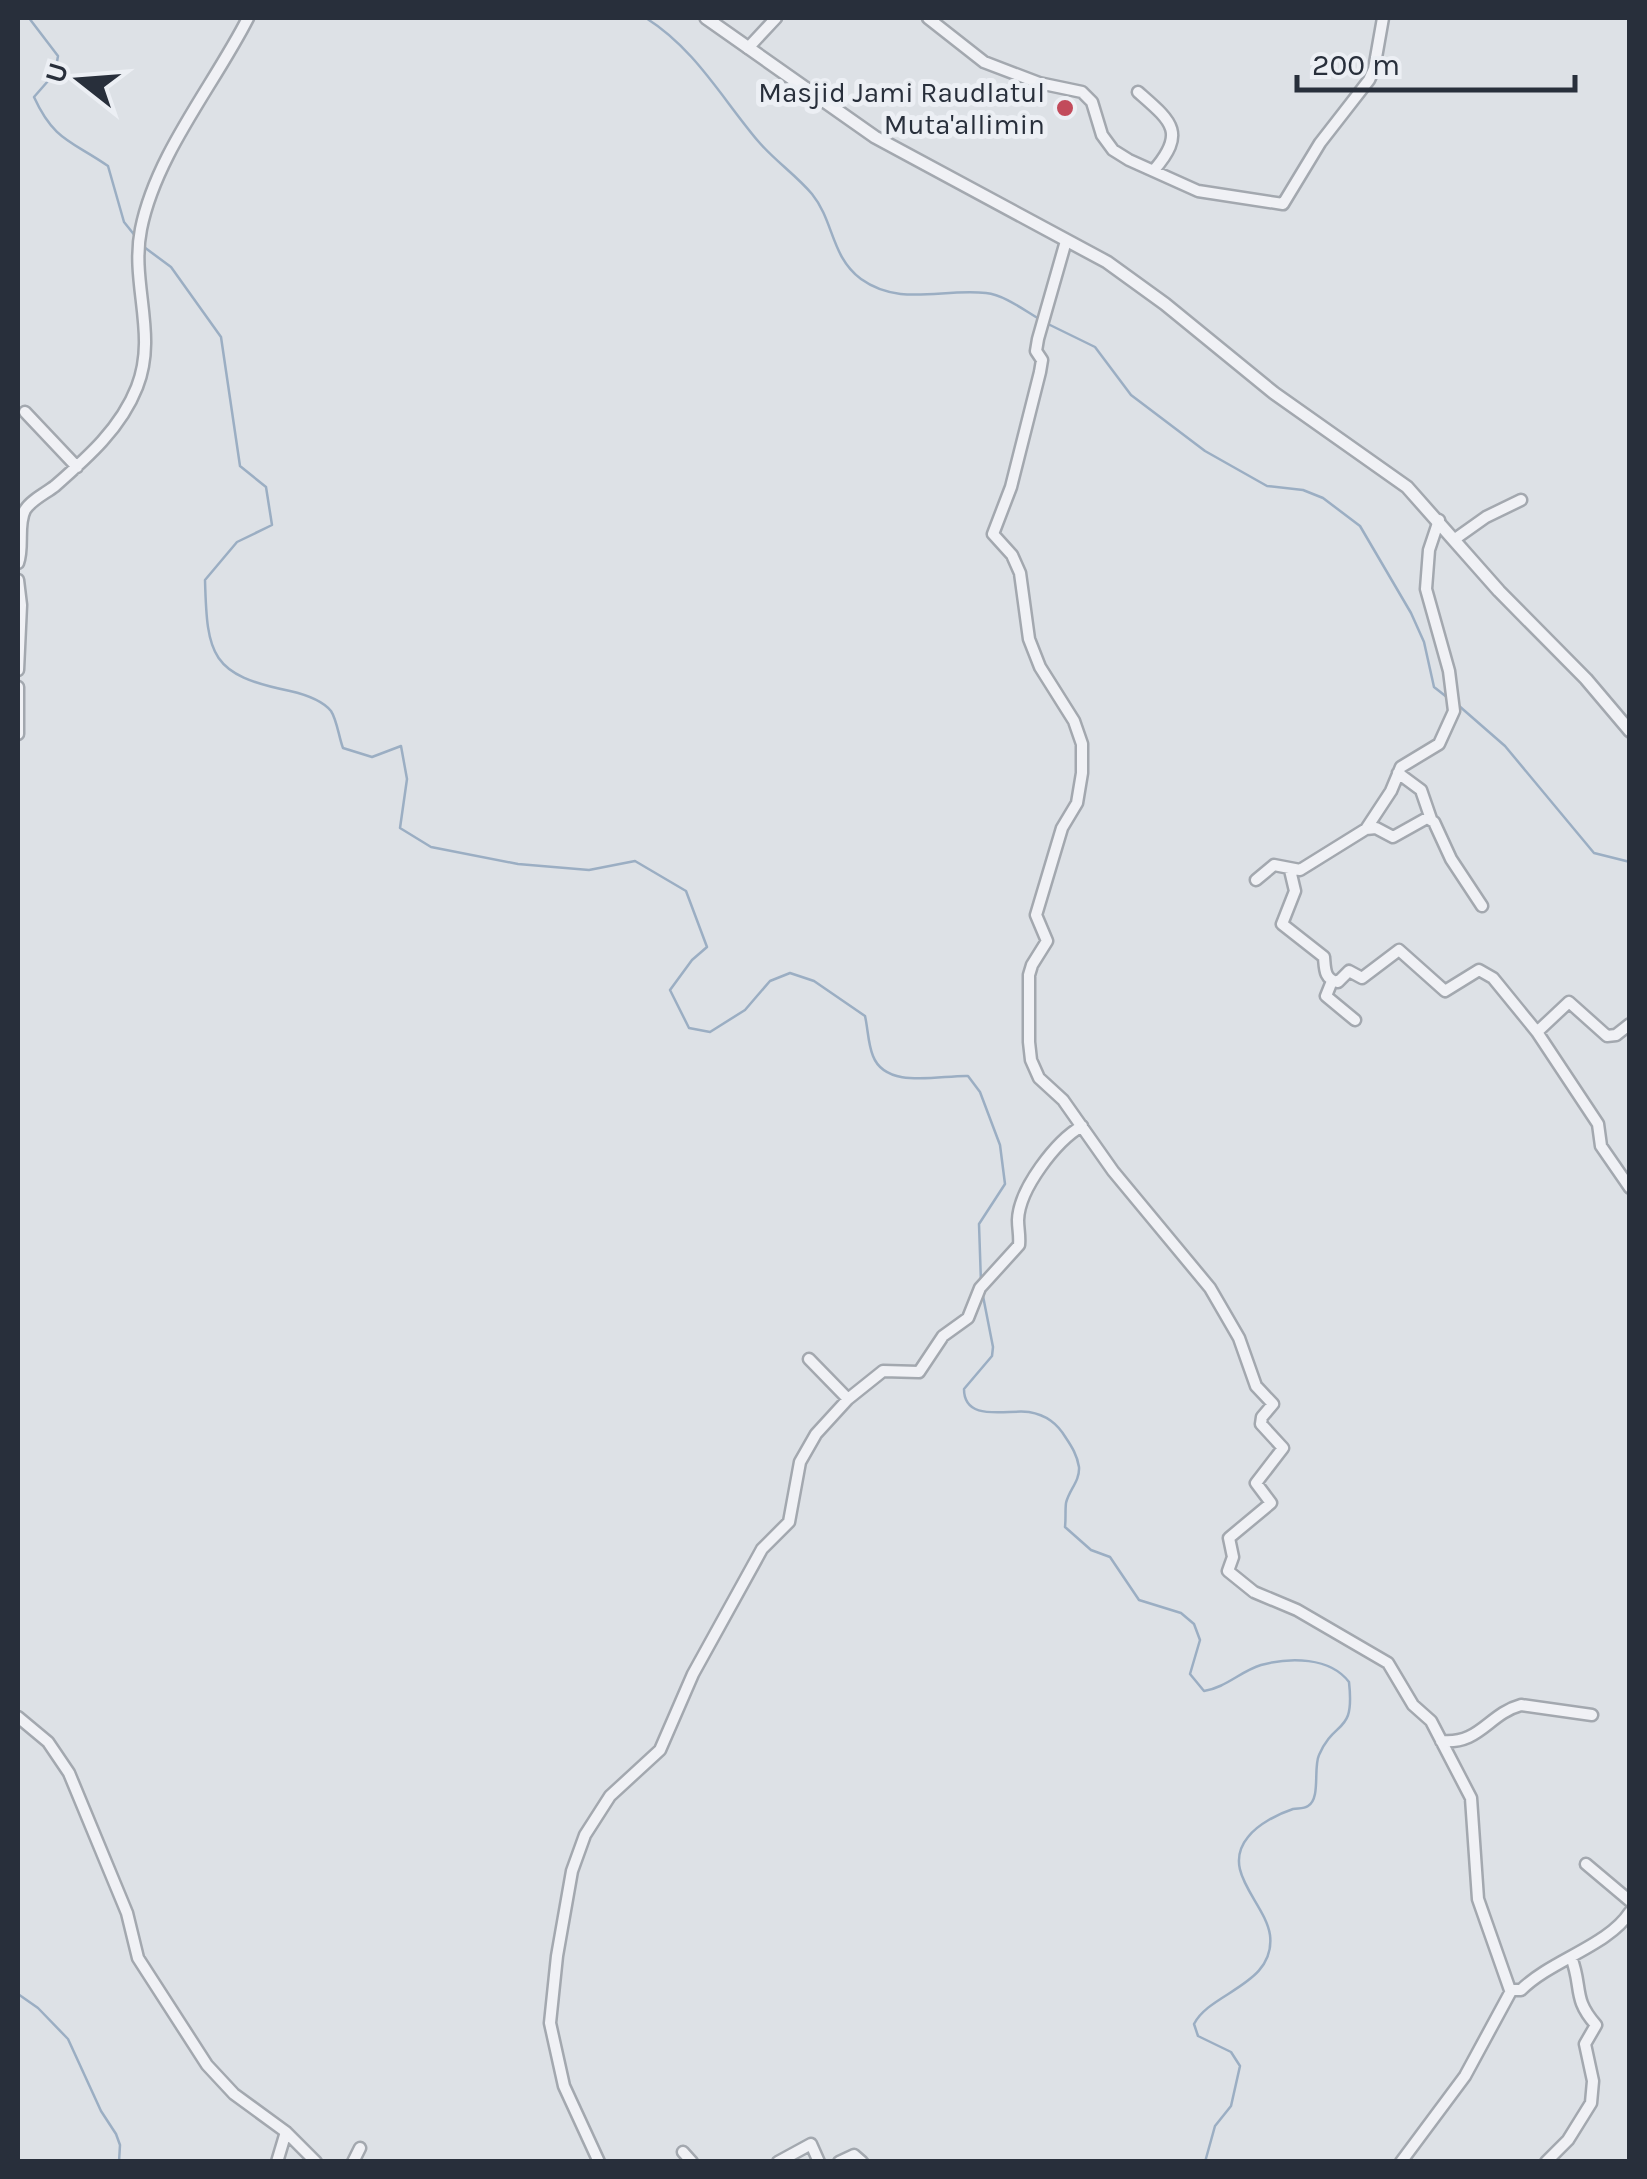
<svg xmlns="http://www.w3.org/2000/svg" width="1647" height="2179" font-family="Karla,sans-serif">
<rect width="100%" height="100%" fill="#dde1e6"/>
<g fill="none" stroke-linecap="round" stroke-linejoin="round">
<!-- stream -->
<path stroke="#9baec3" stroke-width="2.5" d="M29 18 58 56 55 73 34 97C54 141 72 141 108 166L124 222 136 237
M646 18C695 49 721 97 758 141 774 160 796 175 812 194 834 221 831 257 861 279 900 307 942 288 986 293 1005 295 1025 311 1041 320
M144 247 171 267 221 337 240 466 266 487 272 525 237 542 205 580C207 656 211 675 290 691 303 694 322 700 331 711 337 720 339 738 343 748L372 757 401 746 407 779 400 828 431 847 518 864 589 870 635 861 686 891 707 947 692 960 670 990 689 1028 710 1032 745 1010 770 981 790 973 814 981 865 1016C868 1029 868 1044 873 1056 886 1090 940 1075 968 1076L980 1092 1000 1145 1005 1184 979 1224 981 1283
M1048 324 1095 347 1131 395 1205 451 1267 486 1303 490 1323 498 1360 526 1411 613 1424 642 1434 687 1448 698
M1458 705 1505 746 1594 853 1630 862
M983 1296 993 1347 992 1356 964 1389C964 1423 1008 1409 1029 1412 1046 1415 1057 1423 1066 1438 1072 1447 1077 1455 1079 1467 1080 1481 1069 1490 1066 1503 1065 1511 1066 1519 1065 1527L1091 1550 1110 1557 1139 1600 1181 1613 1194 1624 1200 1640 1190 1674 1204 1691C1225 1688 1241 1671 1261 1665 1290 1657 1330 1657 1349 1682 1355 1736 1335 1718 1319 1755 1313 1768 1321 1798 1308 1806 1304 1809 1298 1808 1293 1809 1278 1814 1258 1824 1248 1837 1220 1871 1265 1902 1270 1935 1276 1985 1210 1992 1194 2024L1198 2036 1231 2052 1240 2066 1231 2106 1215 2126 1205 2162
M18 1994 38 2008 68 2039 101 2111 116 2134 120 2145 119 2162"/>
<!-- minor casing -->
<g stroke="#a3a8af" stroke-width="15">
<path id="minor" d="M928 18 984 62 1039 83 1082 92 1092 102 1102 135 1113 150 1129 160 1198 191 1283 204 1320 143 1369 80 1374 69 1383 18
M748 48 776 18
M1138 92C1171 121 1187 132 1154 170
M1066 241 1038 339 1036 351 1042 360 1040 372 1011 487 993 534 1012 555 1020 573 1029 639 1040 667 1074 721 1082 744V773L1077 803 1062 828 1036 915 1047 941 1032 965 1029 975V1042L1031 1060 1039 1078 1063 1100 1113 1171 1210 1288 1239 1338 1256 1386 1273 1404 1262 1417 1261 1424 1283 1448 1256 1483 1271 1503 1229 1538 1233 1557 1228 1571 1254 1592 1297 1610 1388 1663 1413 1705 1431 1721 1471 1798 1478 1899 1510 1990H1521C1551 1960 1608 1946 1630 1912
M25 412 77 467
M1455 539 1486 517 1521 500
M18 563C24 547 17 525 25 510 31 500 46 493 55 486 88 457 121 428 137 387 158 334 130 283 141 229 156 154 214 85 248 18
M18 580 21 605 18 670
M18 687V734
M1398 773 1421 790 1431 819
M1366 829 1391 791 1401 767 1439 744 1454 711 1449 671 1426 589 1429 550 1439 520
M1290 870 1295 891 1282 924 1324 957C1325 968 1324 980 1338 982L1349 971 1362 978 1399 950 1445 991 1479 970 1493 978 1537 1032
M1256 880 1274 865 1300 870 1366 829 1376 828 1393 837 1427 818 1434 822 1451 859 1482 906
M1332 981 1326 996 1355 1020
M1630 1024 1616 1035 1607 1036 1569 1002 1537 1032 1598 1124 1601 1146 1630 1188
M809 1359 848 1399
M18 1717 48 1742 69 1773 127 1913 138 1958 207 2065 234 2094 286 2132 316 2162
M1441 1741C1480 1745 1488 1714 1521 1705L1592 1715
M1586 1864 1630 1901
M683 2152 692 2162
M277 2162 286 2132
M353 2162 360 2148
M599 2162 564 2086 550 2023 557 1956 572 1871 585 1835 610 1796 660 1750 693 1674 762 1549 789 1522 800 1462 816 1434 848 1399 883 1371 919 1372 943 1336 968 1318 980 1288 1019 1245C1020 1236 1018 1229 1018 1220 1019 1189 1056 1141 1082 1126
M778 2162 811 2144 819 2162
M839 2162 854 2155 862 2162
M1401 2162 1465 2076 1511 1991
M1546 2162 1568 2140 1591 2103 1593 2081 1585 2044 1596 2025C1572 1998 1583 1988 1571 1957"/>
</g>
<!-- tertiary casing -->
<g stroke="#a3a8af" stroke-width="16">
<path id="tertiary" d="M706 18 875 137 1107 262 1165 304 1274 393 1407 487 1499 591 1586 679 1630 731"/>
</g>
<!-- minor -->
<use href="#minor" stroke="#f0f1f5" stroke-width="10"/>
<!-- tertiary -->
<use href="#tertiary" stroke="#f0f1f5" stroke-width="11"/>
</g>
<!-- markers -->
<circle fill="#c24b5b" stroke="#eceff4" stroke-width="4" cx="1065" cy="108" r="10"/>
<g text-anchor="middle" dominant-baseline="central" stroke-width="10" stroke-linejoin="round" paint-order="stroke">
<!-- poi labels -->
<g font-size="28" fill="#282f3b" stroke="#eceff4" text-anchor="end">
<text x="1045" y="92">Masjid Jami Raudlatul<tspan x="1045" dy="32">Muta'allimin</tspan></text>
</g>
</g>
<!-- border -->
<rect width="1647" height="2179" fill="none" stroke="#282f3b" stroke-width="40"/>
<!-- north arrow -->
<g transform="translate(80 80) rotate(287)" stroke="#eceff4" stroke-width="8" paint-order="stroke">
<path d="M0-8L18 38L0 25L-18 38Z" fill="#282f3b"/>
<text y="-15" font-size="28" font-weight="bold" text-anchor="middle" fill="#282f3b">U</text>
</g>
<!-- scale -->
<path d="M1297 75v15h278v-15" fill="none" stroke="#282f3b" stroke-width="5"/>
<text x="1312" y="75" font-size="30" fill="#282f3b" stroke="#eceff4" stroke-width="8" paint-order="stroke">200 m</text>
</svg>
